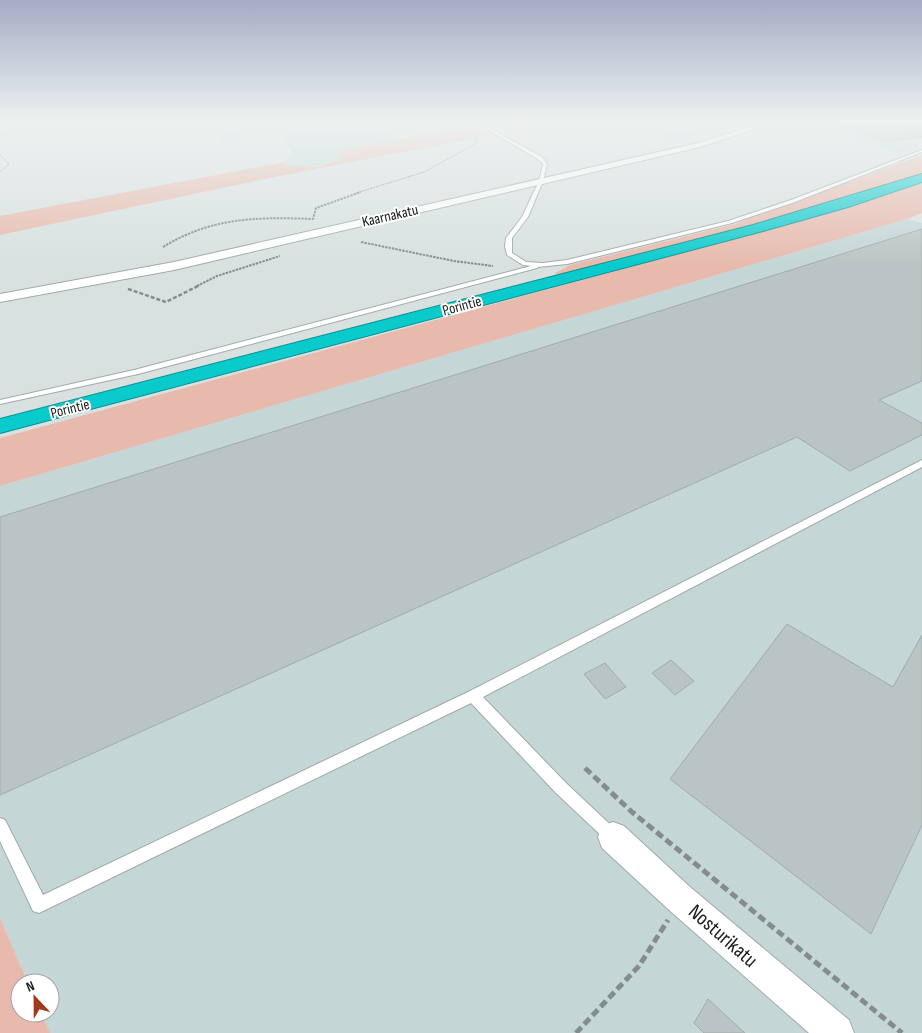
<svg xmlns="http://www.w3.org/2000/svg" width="922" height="1033" font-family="'Sofia Sans Condensed',sans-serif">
<rect width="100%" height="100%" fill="#d8e1e0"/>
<!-- built -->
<path fill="#c4d6d6" d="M213 121H376L399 139 340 152 341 160 329 165 301 168 288 166 285 162 292 154 281 130 260 131 238 137 223 145Z
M628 121H751L678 142Z
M813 121H870L894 130 921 145 901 153Z
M907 219 922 223V1033H50L41 1013H50V983H28L0 918V486Z"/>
<!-- green -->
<path fill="#e8baad" d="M490 121H572L513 133Z
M471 124 490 135 260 180 0 235V216L285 162 288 166 318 167 340 160V152Z
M922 155V173L828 205 558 278 555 273 570 265 735 224Z
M922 182V213L907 219 0 486V438L845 209Z
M0 918 28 983H20V1013H41L50 1033H0Z"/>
<!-- building -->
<path fill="#bbc4c4" stroke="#a2abab" d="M833 121H922V137L885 141 832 123Z
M922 229V381L879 400 922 423V435L850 471 797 437 0 795V517Z
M787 624 893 687 922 635V825L871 934 670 779Z
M671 660 694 681 675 695 652 673Z
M605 663 626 687 605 699 584 674Z
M708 999 745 1033H704L694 1023Z"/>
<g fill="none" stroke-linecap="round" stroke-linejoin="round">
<!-- lane casing -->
<g stroke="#a1aaa9" stroke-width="2">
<path id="lane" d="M473 121H477L542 157 547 164 543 181 528 217 512 238V253L526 262 543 263 567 260 728 221 791 200 922 150V152L795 202 732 223 567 264 538 267 537 268 138 374 0 404V400L134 370 531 266 523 265 507 255 505 246 506 238 522 217 539 181 543 164 538 159Z
M922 460V467L483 697 566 783 617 831 620 836 617 841 612 844 607 841 556 793 471 703 39 913 33 911 0 841V818L5 820 43 895 468 692Z"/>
</g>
<!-- street casing -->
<g stroke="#a1aaa9" stroke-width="2">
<path id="street" d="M769 121H780L700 147 174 270 0 302V294L174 262 698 143Z
M613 822 624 826 690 887 849 1020 854 1033H809L668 909 602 848 598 837 602 826Z"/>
</g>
<!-- highway casing -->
<g stroke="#0e8e8e" stroke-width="2">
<path id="highway" d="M922 174V182L848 207 763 231 0 433V419L753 225Z"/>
</g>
<!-- path-far3 -->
<path stroke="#868c8b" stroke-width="1" stroke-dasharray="2 1" stroke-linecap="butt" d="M882 121 922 137
M0 135 24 121
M0 155 9 164 0 172
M356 193 424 172 475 144 477 133"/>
<!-- path-far2 -->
<path stroke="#868c8b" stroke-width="2" stroke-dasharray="2.5 1" stroke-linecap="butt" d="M361 242 454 261 493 266
M163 247C212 217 257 217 313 219L316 208 361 192
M197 286 217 276 280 256"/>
<!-- path-far1 -->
<path stroke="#868c8b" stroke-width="2.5" stroke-dasharray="4 2" stroke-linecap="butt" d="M128 289 166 302 200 285"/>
<!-- path -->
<path stroke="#868c8b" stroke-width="5" stroke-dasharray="8 4" stroke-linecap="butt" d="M585 768 632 812 902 1033
M576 1033 639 966 668 920"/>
<!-- lane -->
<use href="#lane" fill="#fff" fill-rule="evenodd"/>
<!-- street -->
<use href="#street" fill="#fff" fill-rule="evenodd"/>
<!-- highway -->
<use href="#highway" fill="#09cbcc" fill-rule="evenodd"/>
</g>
<!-- sky -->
<linearGradient id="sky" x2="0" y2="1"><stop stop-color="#a5acc4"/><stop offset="0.46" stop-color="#edf2f1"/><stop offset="1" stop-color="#edf2f1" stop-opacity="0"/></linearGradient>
<rect width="922" height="265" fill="url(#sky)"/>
<g text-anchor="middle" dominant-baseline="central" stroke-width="4" stroke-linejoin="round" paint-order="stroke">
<!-- far-street labels -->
<g font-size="15" fill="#181c1b" stroke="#fff">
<text transform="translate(390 216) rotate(-13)">Kaarnakatu</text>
<text transform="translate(462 306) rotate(-15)">Porintie</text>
<text transform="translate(70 409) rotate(-14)">Porintie</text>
</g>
<!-- near-street labels -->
<g font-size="21" fill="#181c1b" stroke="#fff">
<text transform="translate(723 936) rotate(41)">Nosturikatu</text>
</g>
</g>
<!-- north arrow -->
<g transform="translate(35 998) rotate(338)"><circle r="24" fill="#ffffff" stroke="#a3a4a4"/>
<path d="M0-4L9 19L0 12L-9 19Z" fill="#a1391d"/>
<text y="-8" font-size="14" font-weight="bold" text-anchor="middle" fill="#181c1b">N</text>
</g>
</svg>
